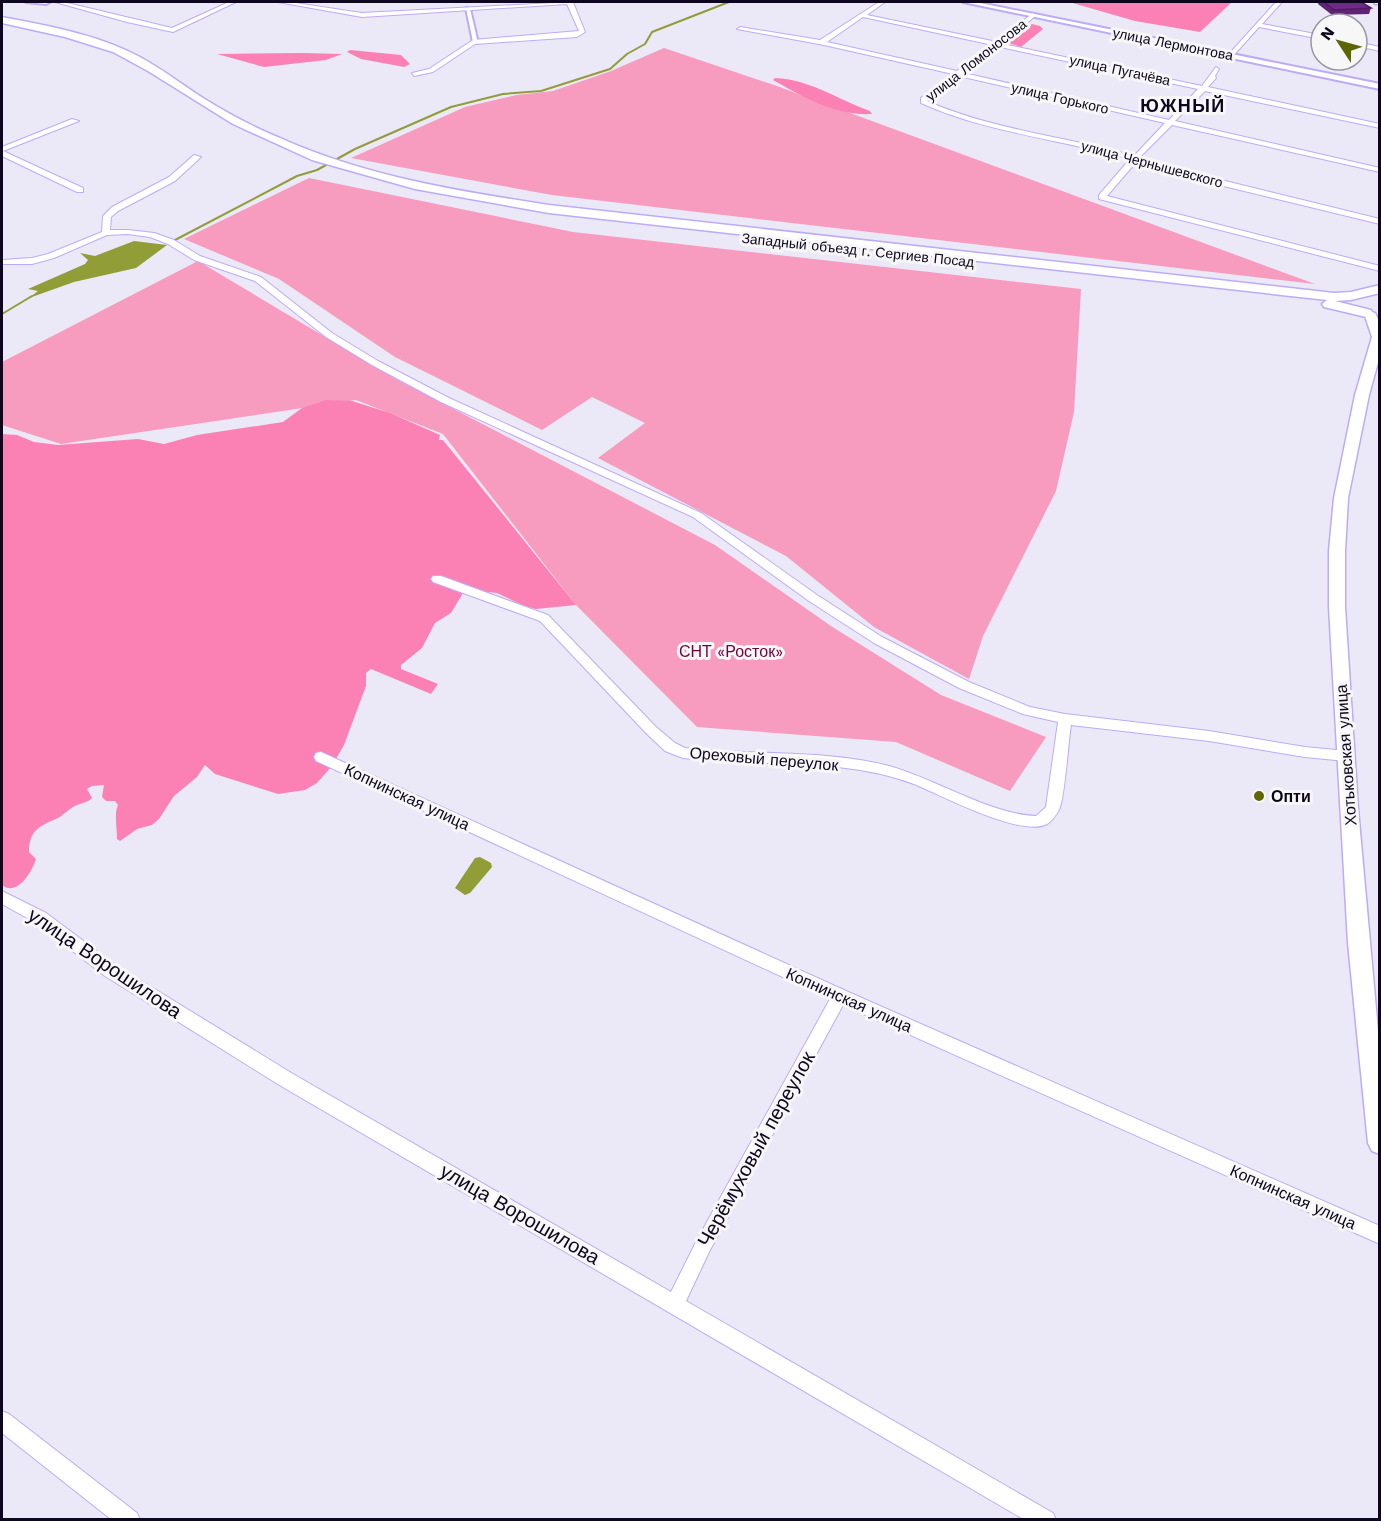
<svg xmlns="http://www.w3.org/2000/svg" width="1381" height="1521" font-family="'Work Sans',sans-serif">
<rect width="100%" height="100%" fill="#ebe8f7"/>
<!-- green -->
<path fill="#f79bbf" d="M664 48 774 85 1315 284 552 195 351 158 465 107 517 95 553 91 611 71Z
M309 178 573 232 1081 289 1074 412 1056 491 983 636 969 679 874 627 786 556 598 458 645 423 592 397 542 430 395 357 279 279 184 239Z
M198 261 394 378 715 545 831 626 941 695 1046 737 1010 791 896 742 697 727 576 605 443 434 356 400 61 444 2 425V362Z"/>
<!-- forest -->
<path fill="#fb81b4" d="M1069 2H1232L1200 32 1135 21Z
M1032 24 1040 26 1043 29 1021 47 1008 43 1014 39 1015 35Z
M350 50 401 55 410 64 404 67 361 59 347 52Z
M302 53 342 54 326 60 264 67 217 54Z
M775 78C809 79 839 100 870 111L872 114C836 116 803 97 773 80Z
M326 400 352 401 390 413 440 435 439 440H443L576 605 536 609 524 606 497 593 468 590 463 593 451 613 435 623 422 648 401 665V669L438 684 431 694 371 669 366 673V686L344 745 332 766 317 783 305 790 278 794 215 774 205 765 197 777 174 796 159 819 152 825 137 829 120 841 117 839C117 829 114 812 118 805L115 801H106L102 797 104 785 92 786 87 789 92 798C87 803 81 803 75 806 68 809 63 816 56 819 39 826 29 831 29 852L36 859C32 872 17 897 2 885V434L17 435 34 442 58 445 138 439 164 444 197 435 283 422 302 408Z"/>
<!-- water -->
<path fill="#919d37" d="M134 241 167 245 136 268 74 282 29 298 38 291 28 289 85 264 88 260 80 253 95 256Z
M480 857 491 863 492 867 470 893 465 895 455 888 475 858Z"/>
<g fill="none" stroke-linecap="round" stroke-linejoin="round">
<!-- stream -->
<path stroke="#919d37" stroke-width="2" d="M175 240 297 176 317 170 355 149 451 107 503 94 541 91 610 69 627 54 645 44 652 32 729 2
M2 314 32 296"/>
<!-- pedestrian casing -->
<g stroke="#beabf6" stroke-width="4">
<path id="pedestrian" d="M466 8 470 9 478 43 473 42Z"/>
</g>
<!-- minor casing -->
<g stroke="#beabf6" stroke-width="2">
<path id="minor" d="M55 2H63L172 28 229 2H236L173 32 127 22Z
M278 2H289L362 13 573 2 585 32 577 37 475 44 433 72 414 76 412 73 429 69 473 40 579 31 567 4 362 17Z
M879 2H885L867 15 997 42 1033 13 1035 16 1003 44 1202 86 1216 67 1219 69 1215 76 1216 78 1208 87 1380 124V128L1205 91 1175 121 1380 168V172L1172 125 1140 157 1217 179 1380 219V224L1211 183 1137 161 1107 196 1380 266V271L1099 199V195L1130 159C1061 139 987 133 921 103V98L953 74 824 45 737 29 740 27 820 40ZM863 17 993 45 957 71 827 42ZM1000 47 1198 89 1169 120 964 73ZM959 76 1165 123 1134 156C1065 136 992 130 927 101Z
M1276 2H1282L1262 24 1321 35V39L1259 27 1233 56H1229V54Z
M1357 42 1380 47V51L1357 46Z
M72 119 79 121 3 151 83 188V192H77L2 156V147Z
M194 155 201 157 175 181 118 211 111 217 110 230H128L154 233 174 240 200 256 261 277 332 333 378 361 449 398 701 513 817 595 882 637 969 682 1030 707 1065 714 1209 731 1305 747 1346 751 1351 752 1353 756 1351 760 1346 761 1305 757 1209 741 1071 725C1068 743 1065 797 1059 810 1056 815 1052 821 1047 824 1021 838 941 795 914 784 842 757 759 767 683 758L665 751 646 733 540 621 433 582 431 579 433 576H441L548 615 656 727 675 743 685 748C752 756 823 749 889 766 936 779 989 814 1036 816L1046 807 1058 722 1023 714 959 688 874 643 809 601 693 517 441 402 372 365 326 337 255 281 194 260 168 244 150 237 128 234 107 235 54 258 32 264H2V260L32 258 48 254 102 232 103 216 112 207 169 177Z
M321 752 846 991 1380 1226V1244L843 1005 709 1252 686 1301 1053 1513 1056 1520H1025L281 1086 105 976 36 923 2 904V891L46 913 117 966 293 1074 671 1292 697 1240 830 999 316 761 314 757 316 753Z
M2 1411 9 1414 137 1513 140 1520H112L2 1433Z"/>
</g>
<!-- tertiary casing -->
<g stroke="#beabf6" stroke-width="4">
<path id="tertiary" d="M26 2H50L46 4Z
M963 2H975L1380 84V89Z"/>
</g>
<!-- secondary casing -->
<g stroke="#beabf6" stroke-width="3">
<path id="secondary" d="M1374 2H1380V4H1375Z
M1371 312 1375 313 1380 323V355L1369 395 1348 498 1345 551V607L1358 809 1380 1053V1154L1372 1151 1368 1143 1348 943 1329 607V551L1334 498 1355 395 1372 337 1365 316Z"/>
</g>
<!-- primary casing -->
<g stroke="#beabf6" stroke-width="3">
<path id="primary" d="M2 17C48 26 96 34 138 56 161 68 181 84 203 98 227 113 253 127 280 138 365 176 457 191 549 205L1334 293 1351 292 1380 285V293L1351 300 1335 301 1371 310 1373 313 1366 317 1324 307 1322 304 1327 300 549 213 415 189 312 160 233 124 148 71 113 52 65 37 2 23Z"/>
</g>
<!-- pedestrian -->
<use href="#pedestrian" fill="#fff" fill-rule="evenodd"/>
<!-- minor -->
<use href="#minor" fill="#fff" fill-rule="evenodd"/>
<!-- tertiary -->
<use href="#tertiary" fill="#fff" fill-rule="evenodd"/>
<!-- secondary -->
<use href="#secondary" fill="#fff" fill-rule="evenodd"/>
<!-- primary -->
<use href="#primary" fill="#fff" fill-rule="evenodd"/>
</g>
<!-- wall -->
<path fill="#5f2475" d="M1319 2H1361L1371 8 1369 14 1332 15 1318 4Z"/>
<!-- building -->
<path fill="#6f2a88" stroke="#4e1d5f" stroke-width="1.5" d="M1324 2H1361L1371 8 1334 10Z"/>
<!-- markers -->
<circle fill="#5d6505" stroke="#f7f7f7" stroke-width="2" cx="1259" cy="796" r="6"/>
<g text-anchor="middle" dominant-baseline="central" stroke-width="6" stroke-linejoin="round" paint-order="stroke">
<!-- far-street labels -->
<g font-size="14" fill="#0e061f" stroke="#f7f7f7">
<text transform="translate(1173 44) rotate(11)">улица Лермонтова</text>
<text transform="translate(976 60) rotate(-38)">улица Ломоносова</text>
<text transform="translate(1120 70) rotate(12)">улица Пугачёва</text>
<text transform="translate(1060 98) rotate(13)">улица Горького</text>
<text transform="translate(1152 164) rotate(15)">улица Чернышевского</text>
<text transform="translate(858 250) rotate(6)">Западный объезд г. Сергиев Посад</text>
</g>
<!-- park labels -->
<g font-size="16" fill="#720040" stroke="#f7f7f7">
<text x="731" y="651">СНТ «Росток»</text>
</g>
<!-- street labels -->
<g font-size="16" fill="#0e061f" stroke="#f7f7f7">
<text transform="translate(1346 755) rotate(-94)">Хотьковская улица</text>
<text transform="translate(764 759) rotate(5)">Ореховый переулок</text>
<text transform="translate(407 797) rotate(25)">Копнинская улица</text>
<text transform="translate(849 1000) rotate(24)">Копнинская улица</text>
<text transform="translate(1293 1197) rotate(24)">Копнинская улица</text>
</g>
<!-- poi labels -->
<g font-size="16" font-weight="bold" fill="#0e061f" stroke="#f7f7f7" text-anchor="start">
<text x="1271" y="796">Опти</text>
</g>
<!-- far-district labels -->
<g font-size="18" font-weight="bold" letter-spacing="1.5" fill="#0e061f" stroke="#f7f7f7">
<text x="1183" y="105">ЮЖНЫЙ</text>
</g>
<!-- near-street labels -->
<g font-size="20" fill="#0e061f" stroke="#f7f7f7">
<text transform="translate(105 963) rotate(34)">улица Ворошилова</text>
<text transform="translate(756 1149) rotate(-61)">Черёмуховый переулок</text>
<text transform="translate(520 1214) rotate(30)">улица Ворошилова</text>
</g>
</g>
<!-- border -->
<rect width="1381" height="1521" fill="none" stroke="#0e061f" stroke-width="6"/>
<!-- north arrow -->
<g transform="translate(1339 42) rotate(306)"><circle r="28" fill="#f7f7f7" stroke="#9a97a1" stroke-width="1.5"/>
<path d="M0-4.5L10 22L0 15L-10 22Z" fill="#5d6505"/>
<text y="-9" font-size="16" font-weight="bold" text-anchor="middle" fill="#0e061f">N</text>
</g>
</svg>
